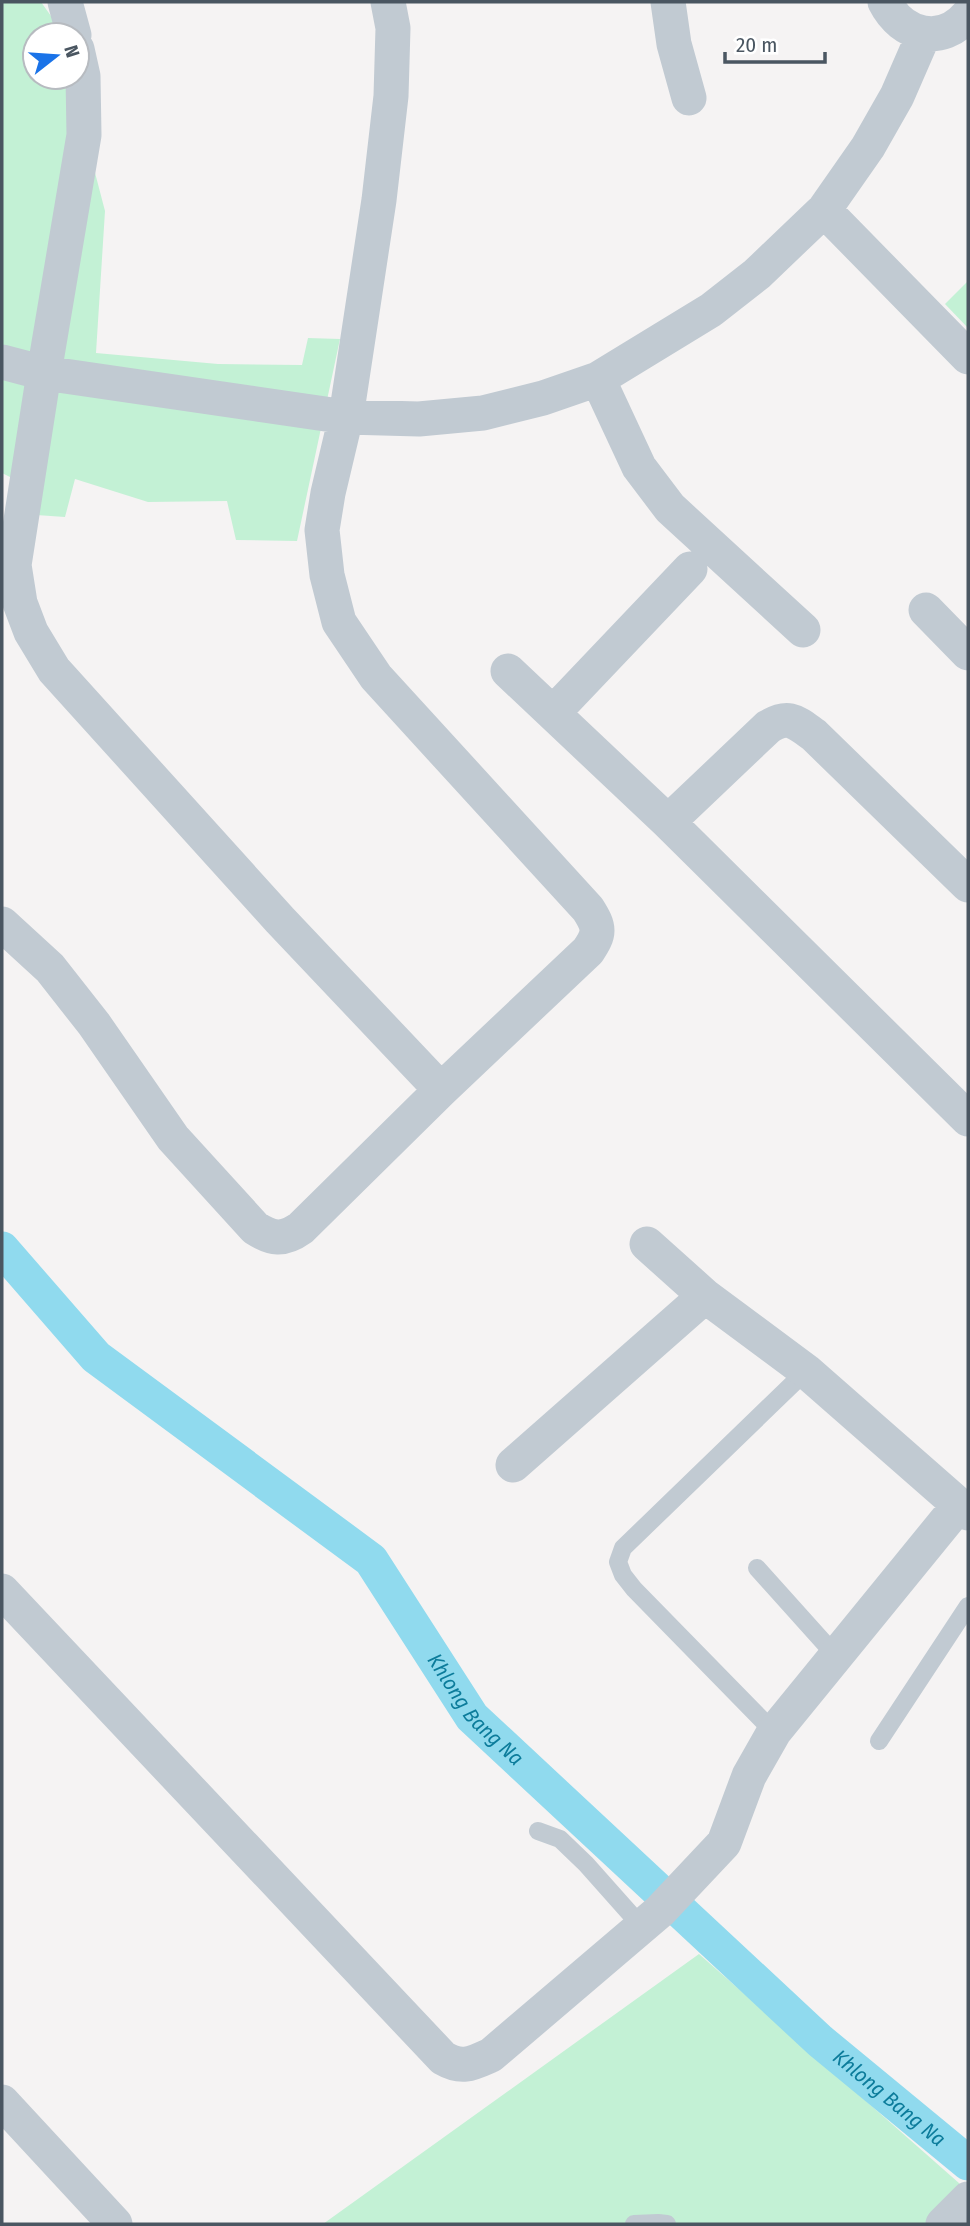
<svg xmlns="http://www.w3.org/2000/svg" width="970" height="2226" font-family="'Fira Sans Condensed',sans-serif">
<rect width="100%" height="100%" fill="#f5f3f3"/>
<!-- green -->
<path fill="#c3f1d5" d="M2 2H41L56 23 59 35H35V77H70L105 211 96 353 218 364 302 365 308 338 340 339 297 541 236 540 227 501 148 502 75 479 65 517 22 514 10 477 2 473Z
M968 281V328L945 304Z
M699 1954 968 2191 945 2224H323Z"/>
<g fill="none" stroke-linecap="round" stroke-linejoin="round">
<!-- canal -->
<path stroke="#90daee" stroke-width="35" id="s1" d="M2 1249 96 1357 371 1560 472 1717 820 2041 968 2163"/>
<!-- service -->
<path stroke="#c1cad2" stroke-width="18" d="M757 1568 836 1656
M774 1732 634 1589 623 1575 618 1562 623 1548 806 1371
M879 1741 968 1606
M538 1831 560 1839 586 1864 642 1927
M634 2224 658 2223 667 2224"/>
<!-- minor -->
<path stroke="#c1cad2" stroke-width="35" d="M65 2 74 35
M668 2 674 44 689 98
M885 2C902 36 942 46 968 15
M77 49 83 76 84 135 44 373 14 565 20 603 31 632 54 670 280 920 441 1090
M824 210 968 357
M2 362 44 373 346 417 419 419 483 413 543 398 598 379 711 310 757 274 824 210 868 147 897 96 924 34
M598 379 639 467 670 508 803 630
M926 610 968 653
M508 671 668 822 968 1119
M553 713 690 569
M668 822 768 727C789 714 796 722 814 735L968 885
M2 924 50 968 94 1024 173 1138 255 1228C272 1239 283 1241 301 1228L441 1090 588 951C600 933 600 928 588 909L376 677 339 622 327 575 322 530 328 493 346 417 379 200 391 96 393 28 388 2
M647 1244 705 1296 806 1371 968 1513
M513 1465 705 1296
M2 1591 443 2058C462 2069 471 2064 491 2055L660 1911 724 1843 749 1776 774 1732 959 1505
M2 2102 115 2224
M943 2224 968 2199"/>
</g>
<g text-anchor="middle" dominant-baseline="central" stroke-width="5" stroke-linejoin="round" paint-order="stroke">
<!-- water labels -->
<g font-size="21" font-style="italic" fill="#0c7c9b" stroke="#fff">
<text stroke="none"><textPath href="#s1" startOffset="668">Khlong Bang Na</textPath></text>
<text stroke="none"><textPath href="#s1" startOffset="1237">Khlong Bang Na</textPath></text>
</g>
</g>
<!-- border -->
<rect width="970" height="2226" fill="none" stroke="#4a5661" stroke-width="7"/>
<!-- north arrow -->
<g transform="translate(56 56) rotate(73)"><circle r="33" fill="#ffffff" stroke="#b7bbc0" stroke-width="2"/>
<path d="M0-5L12 26L0 18L-12 26Z" fill="#1a73e8"/>
<text y="-10" font-size="19" font-weight="bold" text-anchor="middle" fill="#4a5661">N</text>
</g>
<!-- scale -->
<path d="M725 52v10h100v-10" fill="none" stroke="#4a5661" stroke-width="3.5"/>
<text x="736" y="52" font-size="21" fill="#4a5661" stroke="#ffffff" stroke-width="5" paint-order="stroke">20 m</text>
</svg>
